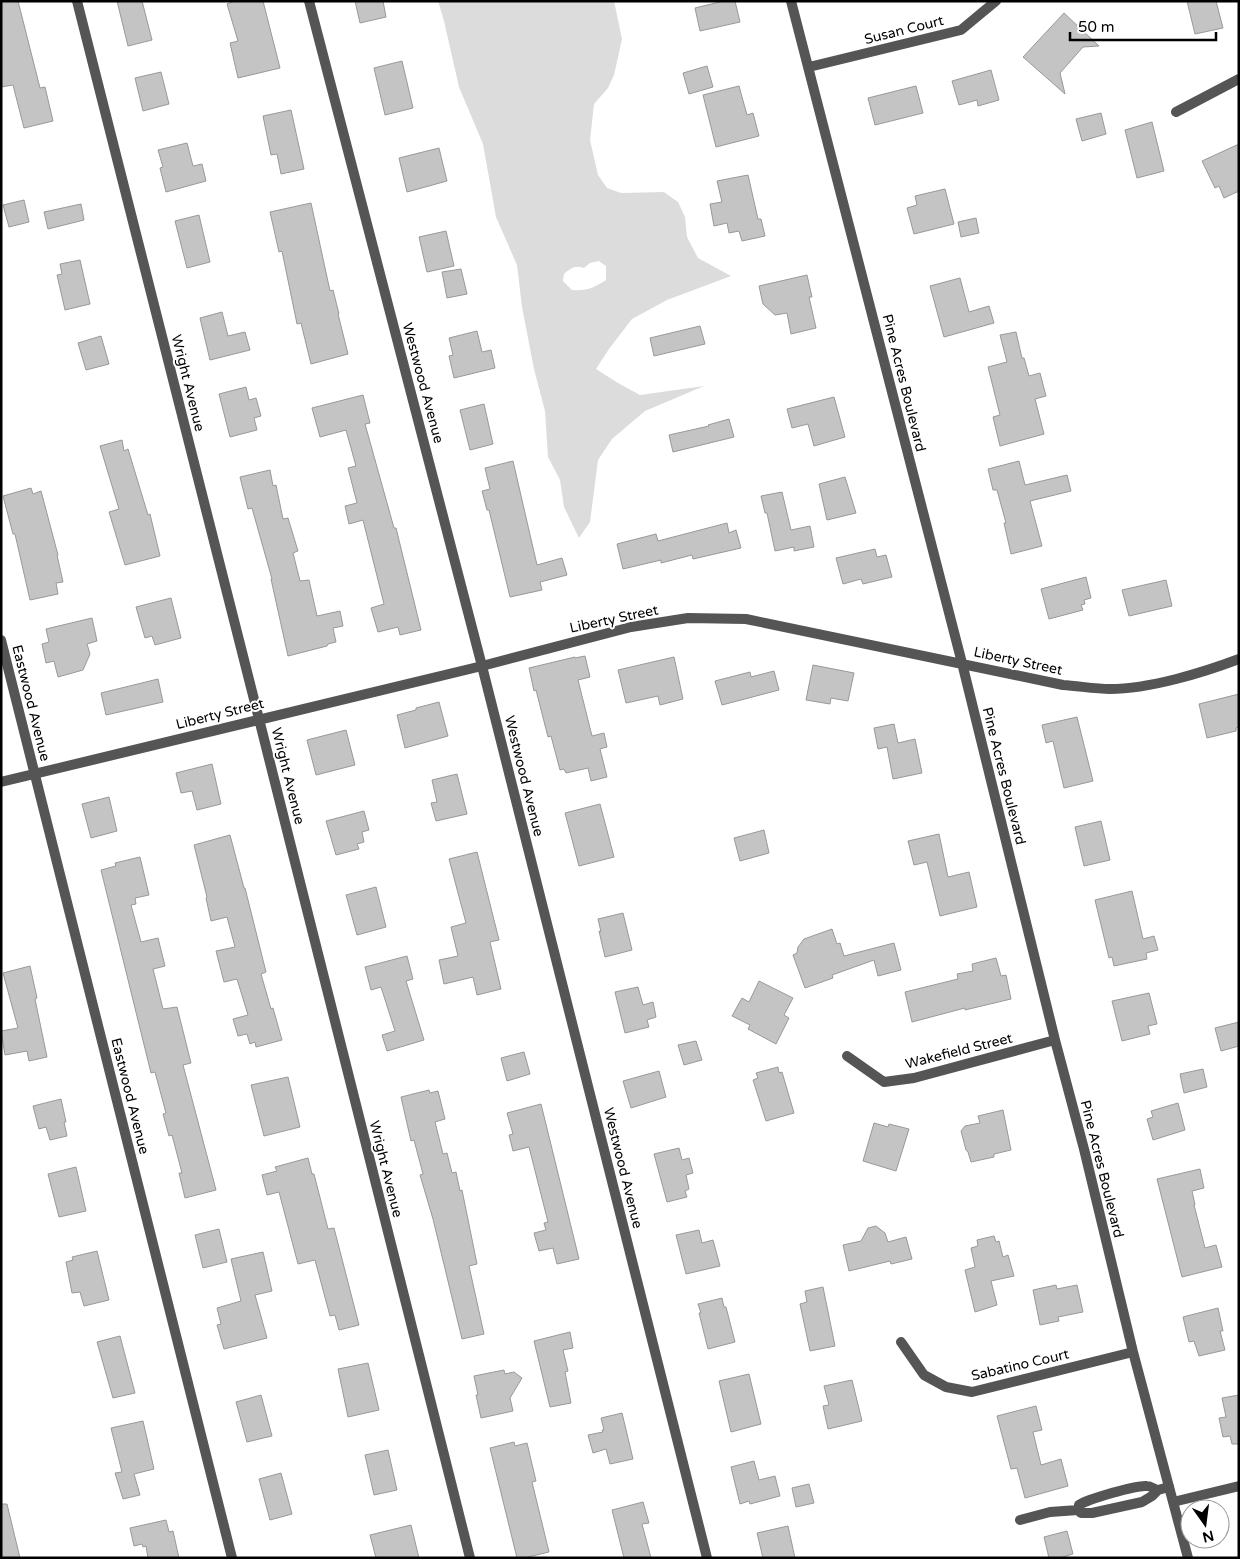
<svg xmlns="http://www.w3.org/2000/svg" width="1240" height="1559" font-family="'Varela Round',sans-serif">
<rect width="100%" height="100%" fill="#fff"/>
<!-- green -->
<path fill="#dcdcdc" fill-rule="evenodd" d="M438 1H614L622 39 614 75 608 88 594 104 590 140 598 175 607 188 621 193 664 192 678 202 685 217 687 237 698 258 731 276 667 300 632 319 609 349 596 369 618 383 640 395 704 386 645 411 612 439 598 460 590 522 579 538 564 507 560 480 548 457 545 411 534 369 522 307 517 265 496 217 483 144 459 87 444 21ZM599 261 606 266V280C593 288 588 291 572 290L563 281 564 274C571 268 575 265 584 268L590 263Z"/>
<!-- building -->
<path fill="#c4c4c4" stroke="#999" d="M1 1H18L40 88 45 87 53 121 24 128 13 85 1 87Z
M117 1H142L152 40 128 46Z
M235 1H263L280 68 238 78 230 43 238 41 227 4Z
M355 1H383L386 17 360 23Z
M724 1H735L740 22 700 31 695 8Z
M1187 1H1216L1223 28 1195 34Z
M1064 13 1099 46 1083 47 1060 73 1065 94 1023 57Z
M402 61 413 108 385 115 374 68Z
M707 66 713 87 689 94 683 73Z
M991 70 999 100 978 106 977 100 959 105 952 81Z
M161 72 169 104 143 111 135 78Z
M739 86 747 115 753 113 759 136 716 147 703 95Z
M916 86 923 113 875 125 868 98Z
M291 110 304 169 281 174 277 154 271 155 263 116Z
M1101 113 1106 134 1082 141 1076 119Z
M1152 122 1164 171 1137 178 1125 130Z
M187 143 193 166 202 164 206 181 166 192 160 168 163 167 158 150Z
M1239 144V191L1224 198 1219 186 1215 188 1202 161Z
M439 148 447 181 407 192 399 158Z
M748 175 758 219H761L765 236 742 241 739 231 729 233 727 223 714 226 710 204 722 202 717 181Z
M945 189 954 224 914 234 907 208 917 205 915 196Z
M24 200 29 222 9 227 3 205Z
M311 203 330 291 333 290 339 314H338L348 354 311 364 301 323 297 324 282 251 279 252 270 212Z
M81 204 84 220 48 229 44 212Z
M199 215 210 262 187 268 175 221Z
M976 218 979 233 961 237 958 222Z
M446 231 454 266 427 272 419 237Z
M80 260 90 304 65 310 57 275 62 274 60 264Z
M461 269 467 294 447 298 442 272Z
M807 275 812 297H809L816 328 791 334 787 313 775 315 763 304 759 286Z
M960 278 969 312 989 306 994 323 944 337 930 286Z
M222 312 228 336 245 332 250 350 210 360 200 318Z
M700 326 705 344 654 356 650 338Z
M477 331 482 352 491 350 495 368 454 378 449 356 453 355 449 338Z
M1016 332 1022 358H1024L1029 376 1040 373 1046 396 1035 399 1044 434 1000 446 993 417 1000 415 988 367 1007 362 1000 335Z
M101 336 109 364 86 370 78 343Z
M246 387 249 400 256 398 261 416 254 418 257 430 230 437 219 394Z
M363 395 370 423 365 424 394 528H396L421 630 400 635 398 627 378 632 371 608 384 604 363 520 349 524 345 506 357 503 348 468 356 466 346 430 320 437 312 408Z
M834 397 845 437 814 446 808 424 792 428 787 409Z
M484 404 493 444 470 450 460 410Z
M729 419 734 437 673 452 669 435 709 426 708 425Z
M122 440 124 451 128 449 148 515 150 514 160 556 125 565 109 512 119 509 100 446Z
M513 461 537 565 562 558 567 575 540 582 542 590 510 597 489 510H487L482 491 490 489 485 468Z
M1019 461 1025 485 1067 475 1071 491 1030 501 1042 546 1011 554 1004 523H1006L997 490H993L988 469Z
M270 470 273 486 276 485 283 519 288 518 298 551 293 553 300 581 309 580 317 616 340 611 343 626 333 628 336 642 328 644 327 646 288 656 271 579H272L252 508 248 509 240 477Z
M845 477 856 513 827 520 819 484Z
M31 488 33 494 41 491 58 555H57L63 582 56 583 58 594 30 600 15 534H13L3 496Z
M782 492 791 530 810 526 814 547 794 551V547L775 551 767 513H765L761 496Z
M727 523 729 533 736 530 741 548 693 559 692 555 661 563V560L623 569 617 544 656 534 658 541Z
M875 549 877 557 886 555 892 577 863 584 861 579 843 584 836 558Z
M1086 577 1091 598 1084 600 1085 604 1081 605 1083 610 1049 619 1041 589Z
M1166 580 1172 606 1129 616 1122 590Z
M171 598 181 638 155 645 152 636 145 638 136 607Z
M92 618 97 641 87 644 90 654 83 670 58 677 54 661 46 663 42 644 49 642 46 629Z
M585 656 590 677 578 680 592 736 604 733 607 747 600 749 607 777 591 781 588 768 566 773 564 769 560 770 551 736 548 737 536 690 534 691 529 668 575 657V658Z
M674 657 683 699 660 705 658 696 626 703 618 670Z
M813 665 854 673 848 701 831 698 830 704 806 700Z
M774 671 779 690 722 705 715 681 750 672 751 677Z
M158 679 163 702 106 715 101 693Z
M1239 694V727L1236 728V731L1207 738 1199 704Z
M439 702 448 736 405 748 397 715 416 710V708Z
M1077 717 1093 781 1064 788 1053 741 1046 743 1042 725Z
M894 724 898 743 915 739 922 773 893 779 887 747 878 749 874 728Z
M346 730 355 765 316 775 307 740Z
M212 764 221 804 197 810 192 791 181 793 176 773Z
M457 774 467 814 436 821 431 803 437 802 432 780Z
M109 797 117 831 91 838 82 804Z
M600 804 614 857 579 866 565 813Z
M364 811 369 830 362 832 364 842 357 844 359 849 336 855 326 821Z
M1101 821 1110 860 1084 866 1075 827Z
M764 830 769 853 740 861 734 838Z
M939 834 948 877 969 872 977 907 940 916 927 862 914 865 908 841Z
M230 835 244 888H245L266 972 261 974 271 1009 273 1008 282 1040 256 1047 255 1042 250 1044 247 1034 238 1036 233 1019 248 1015 237 979 224 982 216 951 235 947 227 917 211 921 206 898 207 897 194 845Z
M477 852 499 940 490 942 501 989 477 995 473 977 444 984 439 960 458 956 451 927 466 923 449 859Z
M140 857 149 895 135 898 136 904 131 905 141 942 158 938 165 966 153 969 163 1009 177 1007 191 1063 183 1065 216 1190 185 1198 179 1173H182L172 1135 169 1136 163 1114 166 1113 155 1072 151 1073 101 870 116 866 115 863Z
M376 887 386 927 357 935 346 895Z
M1132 891 1143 939 1154 936 1158 950 1146 953 1147 959 1114 966 1112 957 1109 958 1095 900Z
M623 913 632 950 605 957 599 931 601 932 598 919Z
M832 929 837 944 840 943 844 956 894 943 901 970 878 976 874 960 832 975 833 978 805 988 793 955 797 953 798 947 804 939Z
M407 956 413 979 406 981 424 1040 387 1051 382 1035 395 1031 381 987 371 990 365 967Z
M996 958 1001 976 1006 975 1011 999 965 1010V1008L912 1022 905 992 958 979 957 974 973 971 972 964Z
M30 966 37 998 35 999 47 1057 29 1061 27 1051 5 1055 1 1031 18 1028 3 973Z
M759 981 793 998 784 1015 789 1018 776 1044 748 1029 750 1025 732 1016 742 998 749 1002Z
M638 987 643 1005 653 1002 656 1017 647 1020 649 1027 625 1033 615 992Z
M1149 993 1157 1024 1148 1026 1150 1034 1122 1041 1112 1001Z
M1239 1022V1046L1221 1051 1215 1028Z
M696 1041 702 1060 684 1065 678 1045Z
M524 1052 530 1074 507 1081 501 1058Z
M778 1067 779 1073 782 1072 794 1113 766 1121 753 1080 758 1078 756 1073Z
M1203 1069 1207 1087 1184 1093 1180 1074Z
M659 1071 666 1097 631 1108 623 1081Z
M288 1077 300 1127 264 1136 251 1085Z
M429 1090 430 1093 438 1091 445 1119 435 1122 443 1154 447 1153 452 1173 456 1172 460 1191 462 1190 477 1264 469 1266 484 1334 462 1339 433 1219 420 1175 423 1174 414 1140 411 1141 401 1097Z
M61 1099 66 1122H64L67 1136 50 1140 46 1127 39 1129 33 1106Z
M1178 1103 1185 1130 1153 1140 1147 1119 1153 1117 1151 1111Z
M541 1104 579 1259 557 1264 553 1248 539 1251 534 1233 546 1230 544 1223 548 1222 529 1147 513 1151 509 1135 513 1134 507 1113Z
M1003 1110 1011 1150 994 1154V1157L971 1162 968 1152 966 1150 961 1131 965 1126 980 1123 978 1116Z
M874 1123 888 1127 889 1124 909 1129 896 1171 863 1161Z
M679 1148 682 1160 689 1158 693 1173 686 1175 689 1189 685 1191 687 1197 667 1202 654 1154Z
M308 1158 312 1174H314L328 1229 334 1228 359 1325 339 1330 335 1315 330 1316 315 1260 298 1264 279 1192 267 1195 262 1175 277 1171 275 1167Z
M76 1167 86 1211 59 1217 48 1174Z
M1200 1169 1204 1188 1192 1191 1195 1205H1194L1205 1248 1216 1245 1222 1267 1182 1277 1157 1179Z
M876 1226 885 1233 888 1242 906 1237 912 1259 891 1264 890 1261 849 1271 843 1245 861 1241 868 1228Z
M219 1229 227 1262 203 1268 195 1235Z
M699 1230 702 1243 713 1240 720 1266 686 1274 676 1235Z
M994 1236 996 1242 999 1241 1003 1257 1008 1255 1014 1276 991 1281 997 1305 975 1312 965 1270 975 1267 971 1248 978 1246 977 1240Z
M97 1251 109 1300 84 1306 80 1292 72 1293 66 1262 73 1260 72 1257Z
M263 1252 272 1291 255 1295 267 1338 224 1349 217 1325 221 1324 217 1308 241 1301 231 1259Z
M1056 1285 1057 1289 1077 1285 1083 1312 1058 1317 1059 1321 1040 1325 1033 1290Z
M823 1287 835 1346 810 1351 800 1304 807 1302 805 1291Z
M722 1298 724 1307H726L735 1342 708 1349 699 1313H701L698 1304Z
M1218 1308 1223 1331H1220L1225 1350 1199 1356 1194 1341 1189 1342 1183 1317Z
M570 1332 573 1348 563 1350 568 1371 565 1372 571 1403 550 1407 534 1341Z
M120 1336 135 1393 113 1398 97 1342Z
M368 1363 379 1410 348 1417 338 1369Z
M504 1370 505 1374 514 1372 522 1378 510 1398 513 1411 481 1418 476 1395H478L474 1376Z
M749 1374 761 1424 731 1432 719 1381Z
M852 1380 862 1421 828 1429 823 1406 829 1405 824 1386Z
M261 1395 272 1436 247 1442 236 1402Z
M1239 1395V1444H1232L1230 1436 1223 1437 1219 1418 1226 1417 1222 1398Z
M1036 1406 1042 1430 1033 1432 1041 1465 1061 1459 1068 1486 1025 1498 1017 1468 1011 1469 997 1416Z
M622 1413 633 1459 610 1464 606 1449 593 1453 588 1435 603 1432 602 1430H604L601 1418Z
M143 1421 154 1469 134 1474 140 1495 123 1499 115 1473 122 1472 111 1428Z
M514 1442 515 1446 527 1443 536 1481 532 1482 549 1552 524 1558H517L490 1448Z
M388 1450 397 1490 374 1495 365 1455Z
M754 1461 759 1480 775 1476 780 1496 750 1504 749 1501 740 1504 731 1467Z
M281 1473 292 1514 270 1520 259 1479Z
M809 1484 814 1503 796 1507 792 1488Z
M643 1502 649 1523 642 1524 651 1558H624L612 1510Z
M1 1504H7L20 1558H1Z
M166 1520 169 1532 173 1531 179 1558H148L146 1546 143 1547 142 1544 134 1546 130 1528Z
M411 1525 419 1558H376L370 1535Z
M788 1526 795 1558H763L757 1533Z
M1067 1531 1073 1554 1059 1558H1049L1044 1537Z"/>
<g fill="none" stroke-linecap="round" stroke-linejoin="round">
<!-- lane -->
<path stroke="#555" stroke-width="10" d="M1078 1510 1079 1505C1088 1499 1136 1485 1147 1486 1150 1486 1154 1489 1158 1490
M1020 1520 1050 1512 1078 1510 1081 1513H1092L1142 1502 1152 1496 1158 1490 1169 1487"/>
<!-- street -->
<path stroke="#555" stroke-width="10" d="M77 1 259 719 470 1558
M309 1 482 666 707 1558
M791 1 962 663 1055 1040 1084 1149 1133 1352 1188 1558
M809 67 961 30 996 1
M1176 112 1239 79
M1 640 232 1558
M1 782 482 666 631 627 688 618 746 619 1063 685C1079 686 1095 689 1110 689 1149 689 1202 673 1239 659
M847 1056 884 1082 914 1078 1055 1040
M901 1342 924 1375 946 1387 972 1392 1133 1352
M1173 1502 1239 1486"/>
</g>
<g text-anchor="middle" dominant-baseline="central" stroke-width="4" stroke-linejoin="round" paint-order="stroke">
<!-- street labels -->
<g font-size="14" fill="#000" stroke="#fff">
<text transform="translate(904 30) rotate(-14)">Susan Court</text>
<text transform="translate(188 383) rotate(76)">Wright Avenue</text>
<text transform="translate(423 383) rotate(75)">Westwood Avenue</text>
<text transform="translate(904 383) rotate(76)">Pine Acres Boulevard</text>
<text transform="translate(614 619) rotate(-12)">Liberty Street</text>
<text transform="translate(1018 661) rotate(12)">Liberty Street</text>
<text transform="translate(31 703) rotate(76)">Eastwood Avenue</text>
<text transform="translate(220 714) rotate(-14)">Liberty Street</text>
<text transform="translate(288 776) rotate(76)">Wright Avenue</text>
<text transform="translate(524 776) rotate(76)">Westwood Avenue</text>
<text transform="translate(1004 776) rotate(76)">Pine Acres Boulevard</text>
<text transform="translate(959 1051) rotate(-14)">Wakefield Street</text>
<text transform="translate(130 1096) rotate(76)">Eastwood Avenue</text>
<text transform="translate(623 1168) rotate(76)">Westwood Avenue</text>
<text transform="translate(386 1169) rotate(76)">Wright Avenue</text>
<text transform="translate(1102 1169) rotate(76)">Pine Acres Boulevard</text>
<text transform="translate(1020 1365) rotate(-13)">Sabatino Court</text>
</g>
</g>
<!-- border -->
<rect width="1240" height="1559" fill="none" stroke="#000000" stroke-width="5"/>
<!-- north arrow -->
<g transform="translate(1205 1524) rotate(166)"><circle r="24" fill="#ffffff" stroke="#999999"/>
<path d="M0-4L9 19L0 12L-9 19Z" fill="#000000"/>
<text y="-8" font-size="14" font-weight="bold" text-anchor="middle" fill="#000000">N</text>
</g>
<!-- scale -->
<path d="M1070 32v8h146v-8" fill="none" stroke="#000000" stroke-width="2.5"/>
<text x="1078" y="32" font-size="15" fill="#000000" stroke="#ffffff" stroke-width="4" paint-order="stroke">50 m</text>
</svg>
